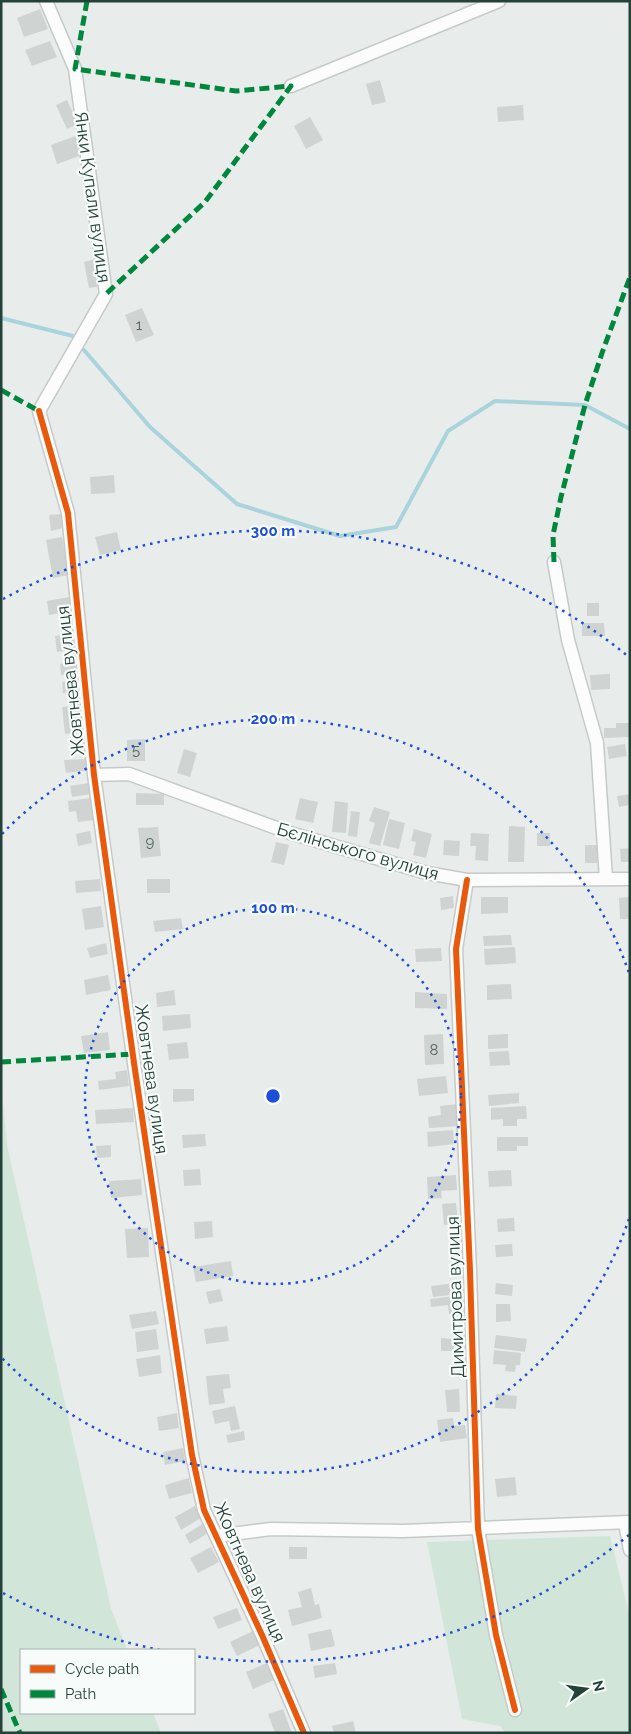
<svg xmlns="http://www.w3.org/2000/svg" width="631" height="1734" font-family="Raleway,sans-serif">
<rect width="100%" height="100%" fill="#e8edeb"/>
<!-- green -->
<path fill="#d1e6d8" d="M1 1080 7 1145 111 1608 127 1650H21V1713H153L161 1733H1Z
M610 1536 630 1617V1733H506L500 1726 462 1719 427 1542Z"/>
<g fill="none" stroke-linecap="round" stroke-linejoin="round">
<!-- stream -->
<path stroke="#a9d4db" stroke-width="4" d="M1 318 73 336
M84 350 150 427 237 504 340 536 396 527 448 431 495 401 585 405 630 429"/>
</g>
<!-- building -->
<path fill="#cfd4d2" d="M40 9 48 29 24 37 17 18Z
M50 41 57 57 32 66 25 50Z
M380 80 386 102 372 105 366 84Z
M67 100 78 124 67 129 56 105Z
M523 105 524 120 498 122 497 107Z
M310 117 323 140 306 149 294 126Z
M78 135 85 154 57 164 51 145Z
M95 259 101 286 89 288 84 262Z
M142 308 154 335 136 342 125 315Z
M114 475 115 493 91 494 90 477Z
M61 514 63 528 51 531 49 515Z
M117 532 121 550 100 555 95 537Z
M62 537 69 575 53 578 46 540Z
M69 597 71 611 49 615 47 601Z
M587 603H599V616H587Z
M582 623H604L605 636H582Z
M73 634 75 649 57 652 55 636Z
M77 661 79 673 61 675 60 664Z
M610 674V689L591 690 590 675Z
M79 680 81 697 71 698 70 692 63 693 62 682Z
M84 705 87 732 65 734 62 707Z
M616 723H629V737L604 738V728H616Z
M145 739V761H127V740Z
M625 744 627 756 609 759 607 747Z
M184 749 197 753 190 777 177 773Z
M87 759 89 770 66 773 64 760Z
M89 783 91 794 72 797 70 786Z
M136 793 164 794V805H136Z
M630 794V805L619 807 617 796Z
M91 798 94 820 78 822 76 811 69 812 68 801Z
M300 798 318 802 313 823 295 819Z
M335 801 348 803 346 833 332 832Z
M374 807 390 812 380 846 369 843 375 823 369 821Z
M351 811 360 812 357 837 348 836Z
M389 819 405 823 399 849 383 845Z
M509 826 525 827 524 862H508Z
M158 827 161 856 141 858 138 828Z
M414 829 432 834 426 858 413 855 416 842 411 841Z
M90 831 92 843 78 846 76 834Z
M471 833 489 834 488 861 475 860 476 846H470Z
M537 833H550V846H537Z
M444 840 460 841 459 856 443 855Z
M276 842 289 845 284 865 271 862Z
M585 845H597V863H585Z
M630 848V862H621L620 849Z
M100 879 101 891 76 893 75 881Z
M147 879H170V893H147Z
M453 896 454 908 441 910 440 898Z
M481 897H508V913L481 914Z
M630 897V919H620L619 898Z
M101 906 104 927 85 930 82 909Z
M181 918 183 929 155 932 153 921Z
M511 935 512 945 484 946 483 936Z
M106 943 108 954 90 958 87 948Z
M515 947 516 963 485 965 484 949Z
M441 948 442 961 416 962 415 949Z
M108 975 111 990 86 995 84 980Z
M511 984 512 999 487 1000V985Z
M174 990 176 1005 157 1007 156 993Z
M415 992 447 994V1009L415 1008Z
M190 1014 191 1028 163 1031 162 1016Z
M108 1032 110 1050 84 1053 81 1036Z
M443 1034 444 1064 425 1065 424 1035Z
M508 1034V1048L488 1049V1035Z
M187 1042 189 1058 169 1060 167 1044Z
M509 1051 510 1065 490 1066 489 1052Z
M127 1070 129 1086 99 1090 98 1081 116 1079 115 1072Z
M446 1076 448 1093 419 1096 417 1079Z
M173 1089H194V1101L173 1102Z
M519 1093V1103L489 1106 488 1095Z
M458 1104 460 1126 429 1128 428 1117 441 1115 440 1106Z
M526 1106 527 1119H517V1126H503V1119L491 1120V1108Z
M133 1108 134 1122 96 1124 95 1110Z
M453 1130 454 1144 428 1147 427 1132Z
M205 1134 206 1146 183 1148 182 1135Z
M497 1137H528V1146H517V1151H497Z
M111 1145V1157L97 1158 96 1146Z
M200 1169 201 1185 184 1186 183 1170Z
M511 1170 512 1186 489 1187 488 1171Z
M456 1175 457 1190 441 1191 442 1198 428 1199 427 1177Z
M141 1179 142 1195 111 1198 109 1181Z
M456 1203 458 1223 444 1225 442 1204Z
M514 1218 515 1231 498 1232 497 1219Z
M212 1221 213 1237 195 1239 194 1222Z
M148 1228 149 1257 127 1258 125 1229Z
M512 1244 513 1256 496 1257 495 1245Z
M231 1261 233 1276 196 1282 193 1267Z
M456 1283 457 1294 433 1297 431 1286Z
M496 1283 513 1285 512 1296 495 1294Z
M220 1289 223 1301 209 1304 206 1292Z
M455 1296 457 1313 449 1314 448 1305 431 1307 430 1299Z
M496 1304H510L511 1321 496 1322Z
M156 1311 159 1324 132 1329 129 1315Z
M227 1326 229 1341 206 1344 204 1329Z
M156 1329 159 1349 137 1352 135 1332Z
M496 1335 527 1339 525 1352 494 1348Z
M441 1338 455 1339 454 1351H441Z
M494 1350 521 1353 520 1365H516L515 1372 505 1371 506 1365 493 1364Z
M160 1355 162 1373 139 1377 136 1359Z
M229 1374 231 1388 223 1389 225 1403 209 1405 206 1376Z
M459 1389 460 1412H447L445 1390Z
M496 1394 517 1396 516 1409 495 1408Z
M235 1406 240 1429 231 1431 229 1421 215 1424 212 1411Z
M177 1413 179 1428 159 1431 157 1417Z
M453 1418 454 1426 465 1425 467 1438 440 1442 437 1420Z
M244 1431 245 1440 228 1443 226 1435Z
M183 1448 185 1461 165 1465 163 1452Z
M515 1477 517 1495 497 1497 495 1479Z
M189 1478 192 1493 169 1499 165 1485Z
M195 1506 201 1518 181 1530 175 1517Z
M204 1523 210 1532 190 1544 185 1535Z
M211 1547 219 1562 198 1573 190 1558Z
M289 1547H307V1559H289Z
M311 1588 315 1605 319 1604 322 1618 292 1626 288 1610 302 1607 298 1592Z
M237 1608 242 1620 218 1629 213 1617Z
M331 1629 335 1646 311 1651 308 1634Z
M255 1630 262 1644 237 1656 230 1642Z
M269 1662 277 1679 253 1689 246 1672Z
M335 1663 337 1674 315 1678 313 1666Z
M283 1709 292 1733H275L268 1714Z
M353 1721 356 1733H334L332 1726Z"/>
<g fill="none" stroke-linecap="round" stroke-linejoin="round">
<!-- minor casing -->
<g stroke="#c5cac8" stroke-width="15">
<path id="minor" d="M46 1 75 69 106 294 39 411 68 513 94 775 134 1063 192 1455 204 1510 262 1635 304 1733
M291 86 499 1
M554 562 568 640 597 743 606 879
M94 775 129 774 290 833 427 873 467 880 630 879
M467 880 456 949 470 1271 478 1529 496 1635 515 1710
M625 1523 630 1550
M216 1536 271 1529 403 1531 630 1522"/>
</g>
<!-- minor -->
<use href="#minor" stroke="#fcfcfc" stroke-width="12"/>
<!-- quiet -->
<path stroke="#00873e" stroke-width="5" stroke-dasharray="10 5" stroke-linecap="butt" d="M87 1 75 69 236 91 291 86 205 202 106 294
M1 390 39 411
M554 562 553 535 561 497 585 405 602 353 630 277
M1 1062 133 1054
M1 1689 20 1733"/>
<!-- cycleway casing -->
<g stroke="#f7fbf9" stroke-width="9">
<path id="cycleway" d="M39 411 68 513 94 775 134 1063 192 1455 204 1510 262 1635 304 1733
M467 880 456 949 470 1271 478 1529 496 1635 515 1710"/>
</g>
<!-- cycleway -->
<use href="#cycleway" stroke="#e8590c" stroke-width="6"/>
</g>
<!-- distance rings -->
<g fill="none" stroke="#1d4ed8" stroke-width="2.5" stroke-dasharray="2.5 5">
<circle cx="273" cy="1096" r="188"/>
<path d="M629 1219A377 377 0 0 1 2 1358M2 834A377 377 0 0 1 629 973"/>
<path d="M629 1535A565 565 0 0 1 194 1656M160 1650A565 565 0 0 1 3 1593M3 599A565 565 0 0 1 629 657"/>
</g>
<g text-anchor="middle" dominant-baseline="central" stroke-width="4.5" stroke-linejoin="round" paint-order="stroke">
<!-- number labels -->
<g font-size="15" fill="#506761">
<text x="139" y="325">1</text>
<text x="136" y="750">5</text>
<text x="150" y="842">9</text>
<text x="434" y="1050">8</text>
</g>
<!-- street labels -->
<g font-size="18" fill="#24423a" stroke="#f7fbf9">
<text transform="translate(93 197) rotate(82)">Янки Купали вулиця</text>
<text transform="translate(70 681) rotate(-96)">Жовтнева вулиця</text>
<text transform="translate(358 851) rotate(16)">Бєлінського вулиця</text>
<text transform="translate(152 1079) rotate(82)">Жовтнева вулиця</text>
<text transform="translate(455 1297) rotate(-92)">Димитрова вулиця</text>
<text transform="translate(250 1572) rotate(66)">Жовтнева вулиця</text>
</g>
</g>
<circle cx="273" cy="1096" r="8" fill="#1d4ed8" stroke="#f7fbf9" stroke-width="2.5"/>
<g font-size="15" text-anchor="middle" font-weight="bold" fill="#1d4ed8" stroke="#f7fbf9" stroke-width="4.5" stroke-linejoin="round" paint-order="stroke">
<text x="273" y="536">300 m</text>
<text x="273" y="724">200 m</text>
<text x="273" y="913">100 m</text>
</g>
<!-- border -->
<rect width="631" height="1734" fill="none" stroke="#24423a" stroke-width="5"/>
<!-- legend -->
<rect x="20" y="1649" width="175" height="65" fill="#f7fbf9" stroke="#a3b1ad"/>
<rect x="30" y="1665" width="25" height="8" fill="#e8590c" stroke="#a3b1ad"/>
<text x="65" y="1674" font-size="15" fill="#24423a">Cycle path</text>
<rect x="30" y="1690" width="25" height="8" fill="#00873e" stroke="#a3b1ad"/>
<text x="65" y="1699" font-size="15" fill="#24423a">Path</text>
<!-- north arrow -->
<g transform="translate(586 1689) rotate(76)" stroke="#f7fbf9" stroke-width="4" paint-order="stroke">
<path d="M0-4L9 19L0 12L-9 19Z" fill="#24423a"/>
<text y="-8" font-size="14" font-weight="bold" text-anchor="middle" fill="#24423a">N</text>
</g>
</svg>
